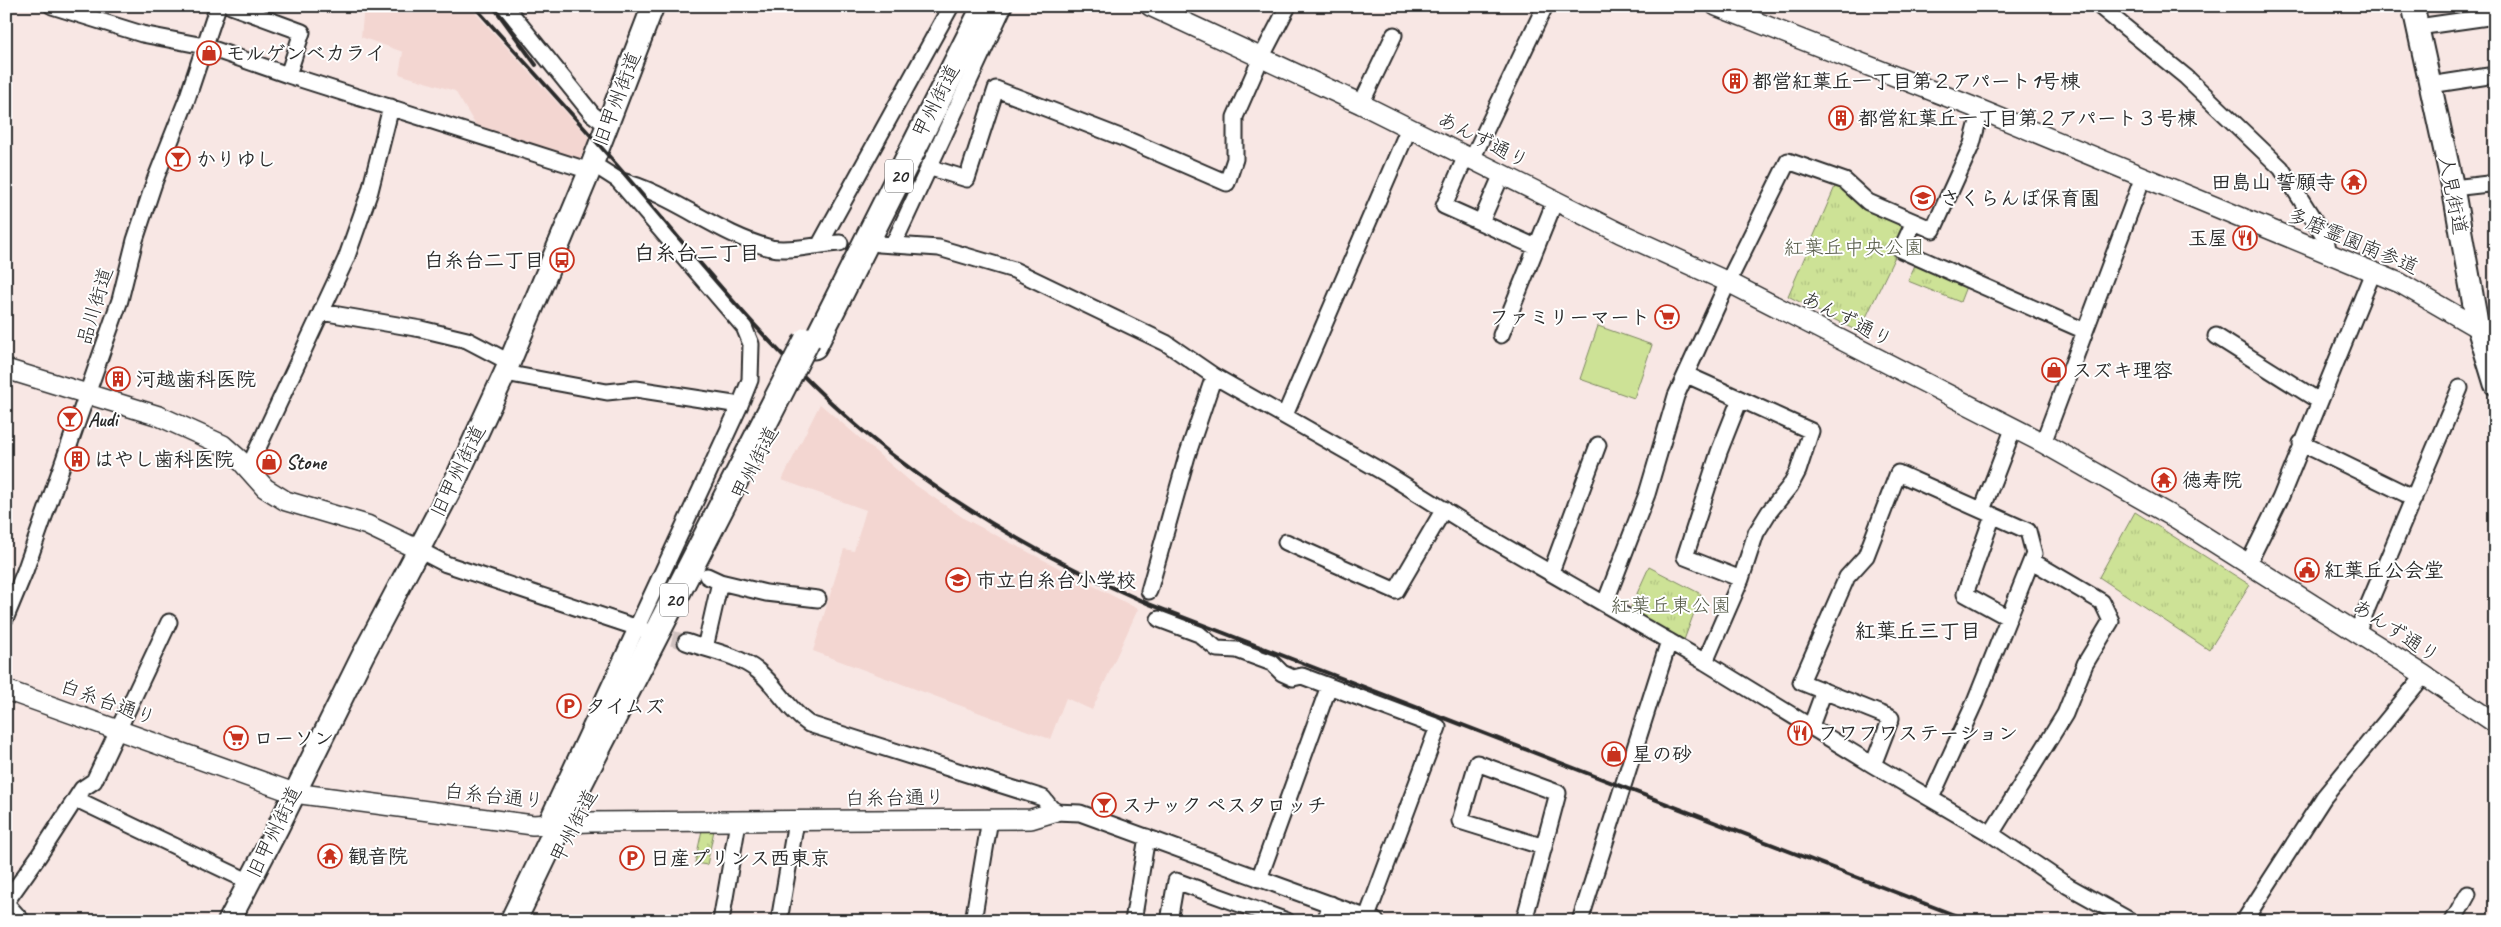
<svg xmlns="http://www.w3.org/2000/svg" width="2501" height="927" font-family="Caveat,'Klee One',sans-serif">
<defs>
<pattern id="park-tufts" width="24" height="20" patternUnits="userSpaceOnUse" patternTransform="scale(1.25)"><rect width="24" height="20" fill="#cde296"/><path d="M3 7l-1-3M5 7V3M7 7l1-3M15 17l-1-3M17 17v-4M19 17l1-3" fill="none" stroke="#b0c281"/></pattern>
</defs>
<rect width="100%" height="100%" fill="#f8e7e4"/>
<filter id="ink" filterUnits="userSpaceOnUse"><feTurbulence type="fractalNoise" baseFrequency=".02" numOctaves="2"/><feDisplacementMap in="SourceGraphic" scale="10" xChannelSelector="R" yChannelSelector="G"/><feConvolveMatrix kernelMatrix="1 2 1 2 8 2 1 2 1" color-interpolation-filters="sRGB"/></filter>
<g filter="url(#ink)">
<!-- built -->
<path fill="#f3d6d1" d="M364 6H469L592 141 583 162 480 132 455 91 399 74 403 52 361 37Z
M820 404 911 482 965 519 1138 609 1092 710 1066 698 1050 739 813 651 844 549 854 551 866 510 782 480Z"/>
<!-- park -->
<path fill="url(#park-tufts)" stroke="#7c8660" d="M1837 182 1909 227 1859 332 1788 296Z
M1918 258 1967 284 1960 302 1908 281Z
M2135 512 2250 585 2209 650 2099 577Z
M1649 567 1701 594 1684 640 1630 609Z
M702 830H714L707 865 695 863Z"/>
<!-- garden -->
<path fill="#cde296" stroke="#7c8660" d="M1598 326 1652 345 1634 398 1580 379Z"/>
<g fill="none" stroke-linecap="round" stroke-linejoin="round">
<!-- minor-tunnel -->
<path stroke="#cfc1bf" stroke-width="15" stroke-dasharray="15 8" stroke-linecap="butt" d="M650 632 686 642"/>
<!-- minor casing -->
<g stroke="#2b2b2b" stroke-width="19">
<path id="minor" d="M52 6 142 34 204 46 288 75 590 171
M231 6 302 32 288 75
M505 6 592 114 608 126
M2099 6 2186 77 2281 168 2326 239 2329 255
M2418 27 2495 16
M2430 85 2495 75
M1361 104 1394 35
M1466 156 1444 206 1536 247
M1472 159 1545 6
M928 167 967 179 996 89 1128 140 1227 183 1235 159V117L1261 58 1288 6
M618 180C672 193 716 234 771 248 790 252 821 244 840 243
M2453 188 2488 184 2495 187
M1481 222 1502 174
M1914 222 1901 250 2085 331
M820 244 951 6
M879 244 939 248 1014 270 1166 343 1214 376 1390 476 1483 534 1705 662 1873 765 1991 834 2068 886 2131 921
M893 245 1004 6
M321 312 421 329 467 340 509 362
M1501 335 1555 201
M2216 336 2319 401
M505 373 607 392 636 389 740 405
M1687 375 1811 431 1798 471 1790 486 1769 512 1756 533 1741 579 1705 662
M1740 399 1719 452 1685 557 1741 579
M1285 415 1409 128
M2043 443 2143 177
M2301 443 2414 498
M248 469 346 259 370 191 391 107
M1982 510 2014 427
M1993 515 1965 594 2007 617
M1286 542 1396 591 1444 509
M417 549 446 564 644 630
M2248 564 2280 499 2373 272
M1551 572 1598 445
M720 582 766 593 818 599
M1149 591 1187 456 1214 376
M1605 603 1647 494 1676 396 1728 282 1788 161 1845 181 1868 202 1933 230 1972 144 1981 110
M6 617 25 571 120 300 135 240 155 180 187 99 218 6
M1159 619 1199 634 1217 649 1237 650 1272 663 1282 673 1293 678 1302 676 1438 727 1367 917
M2357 632 2460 388
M686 642C709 650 738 655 758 671 777 686 788 710 809 724L1043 798 1054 812 1080 813 1376 921
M705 648 720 582 707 576
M1811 726 1824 691
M1873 765 1891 718 1801 682 1847 577 1866 556 1898 473 2028 531 2034 554 1975 702 1931 798
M76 799 250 882
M545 825 740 405 750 380 751 344 744 327 618 180 593 164
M1991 834 2065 714 2085 664 2111 621 2102 602 2032 561
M1259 879 1329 686
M6 902 38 857 82 789 94 781 169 622
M6 903 22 921
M721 921 738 822
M779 921 796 821
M973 921 990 819
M1133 921 1147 837
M1169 921 1176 881 1287 921
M1325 921 1331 904
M1524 921 1558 793 1477 763 1460 821 1544 847
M1580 921 1669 641
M2244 921 2324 797 2424 675
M2453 921 2468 894"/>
</g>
<!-- tertiary casing -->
<g stroke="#2b2b2b" stroke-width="22">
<path id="tertiary" d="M1150 6 1361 104 1620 233 1728 282 2043 443 2177 519 2424 675 2495 723
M1716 6 1981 110 2400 283 2495 338
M6 369 159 416 223 445 240 460 265 488 286 501 367 525 417 549
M6 690 294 793 533 825 589 822 1031 819 1054 812"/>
</g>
<!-- secondary casing -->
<g stroke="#2b2b2b" stroke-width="25">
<path id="secondary" d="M2413 6 2453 188 2478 328 2495 384
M229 921 278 827 363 655 456 479 505 373 588 175 653 6"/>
</g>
<!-- trunk casing -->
<g stroke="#2b2b2b" stroke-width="29">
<path id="trunk" d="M814 346 985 6
M513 921 572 798 788 377"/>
</g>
<!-- minor -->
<use href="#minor" stroke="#fff" stroke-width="15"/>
<!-- tertiary -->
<use href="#tertiary" stroke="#fff" stroke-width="19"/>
<!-- secondary -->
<use href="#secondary" stroke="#fff" stroke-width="21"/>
<!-- trunk -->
<use href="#trunk" stroke="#fff" stroke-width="25"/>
<!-- rail -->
<path stroke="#2b2b2b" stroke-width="4" d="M474 6C527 65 581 123 633 184 706 270 777 358 864 432 949 504 1047 560 1149 604L1970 921
M493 6 536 65"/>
<!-- trunk-bridge casing -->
<g stroke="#2b2b2b" stroke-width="29" stroke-linecap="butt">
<path id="trunk-bridge" d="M788 377 807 340"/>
</g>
<!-- trunk-bridge -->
<use href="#trunk-bridge" stroke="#fff" stroke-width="25"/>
</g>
</g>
<!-- icons -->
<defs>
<g id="shop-ring" transform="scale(1.25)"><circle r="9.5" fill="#fff" stroke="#c8321e" stroke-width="1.5"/><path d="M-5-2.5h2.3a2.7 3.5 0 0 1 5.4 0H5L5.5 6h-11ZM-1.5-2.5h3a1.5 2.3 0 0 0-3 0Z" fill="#c8321e"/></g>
<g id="building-ring" transform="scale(1.25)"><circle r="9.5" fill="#fff" stroke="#c8321e" stroke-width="1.5"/><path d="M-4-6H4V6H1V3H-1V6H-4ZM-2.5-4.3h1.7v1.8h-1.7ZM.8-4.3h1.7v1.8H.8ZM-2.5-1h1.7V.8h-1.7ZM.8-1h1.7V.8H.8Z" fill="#c8321e"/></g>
<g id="bar-ring" transform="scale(1.25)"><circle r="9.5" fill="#fff" stroke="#c8321e" stroke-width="1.5"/><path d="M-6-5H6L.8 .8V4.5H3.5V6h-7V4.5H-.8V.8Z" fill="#c8321e"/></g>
<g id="temple-ring" transform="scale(1.25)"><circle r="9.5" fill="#fff" stroke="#c8321e" stroke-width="1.5"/><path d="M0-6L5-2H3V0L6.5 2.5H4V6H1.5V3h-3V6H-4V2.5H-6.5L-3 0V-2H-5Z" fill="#c8321e"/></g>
<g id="school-ring" transform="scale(1.25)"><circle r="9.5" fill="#fff" stroke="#c8321e" stroke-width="1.5"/><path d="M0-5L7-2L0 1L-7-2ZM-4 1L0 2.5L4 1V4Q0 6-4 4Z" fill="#c8321e"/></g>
<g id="restaurant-ring" transform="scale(1.25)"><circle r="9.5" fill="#fff" stroke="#c8321e" stroke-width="1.5"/><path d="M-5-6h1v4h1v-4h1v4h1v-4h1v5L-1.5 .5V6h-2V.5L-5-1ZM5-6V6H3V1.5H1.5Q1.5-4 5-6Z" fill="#c8321e"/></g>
<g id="bus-ring" transform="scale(1.25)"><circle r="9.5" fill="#fff" stroke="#c8321e" stroke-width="1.5"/><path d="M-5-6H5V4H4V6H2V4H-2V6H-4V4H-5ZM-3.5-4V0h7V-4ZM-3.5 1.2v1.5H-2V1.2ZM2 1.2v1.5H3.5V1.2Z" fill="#c8321e"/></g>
<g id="supermarket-ring" transform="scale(1.25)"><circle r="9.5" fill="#fff" stroke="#c8321e" stroke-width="1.5"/><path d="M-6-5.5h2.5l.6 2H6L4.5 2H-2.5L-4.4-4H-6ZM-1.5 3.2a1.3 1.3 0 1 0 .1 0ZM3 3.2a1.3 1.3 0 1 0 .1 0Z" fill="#c8321e"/></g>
<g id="civic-ring" transform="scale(1.25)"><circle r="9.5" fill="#fff" stroke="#c8321e" stroke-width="1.5"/><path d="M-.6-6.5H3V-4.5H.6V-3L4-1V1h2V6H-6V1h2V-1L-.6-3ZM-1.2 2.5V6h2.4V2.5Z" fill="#c8321e"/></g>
<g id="parking-ring" transform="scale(1.25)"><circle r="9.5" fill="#fff" stroke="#c8321e" stroke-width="1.5"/><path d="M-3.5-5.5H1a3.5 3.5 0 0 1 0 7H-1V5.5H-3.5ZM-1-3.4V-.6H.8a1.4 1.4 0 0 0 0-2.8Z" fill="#c8321e"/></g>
</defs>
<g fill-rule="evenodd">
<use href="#shop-ring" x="209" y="53"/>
<use href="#building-ring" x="1735" y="81"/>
<use href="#building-ring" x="1841" y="118"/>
<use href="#bar-ring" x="178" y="159"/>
<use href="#temple-ring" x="2354" y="182"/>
<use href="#school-ring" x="1923" y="198"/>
<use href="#restaurant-ring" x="2245" y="238"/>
<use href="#bus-ring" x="562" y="260"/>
<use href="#supermarket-ring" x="1667" y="317"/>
<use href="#shop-ring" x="2054" y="370"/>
<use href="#building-ring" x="118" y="379"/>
<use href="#bar-ring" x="70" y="419"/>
<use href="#building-ring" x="77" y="459"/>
<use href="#shop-ring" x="269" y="462"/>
<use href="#temple-ring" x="2164" y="480"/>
<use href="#civic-ring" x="2307" y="570"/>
<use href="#school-ring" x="958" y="580"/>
<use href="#parking-ring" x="569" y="706"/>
<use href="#restaurant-ring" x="1800" y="733"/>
<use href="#supermarket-ring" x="236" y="738"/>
<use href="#shop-ring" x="1614" y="754"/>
<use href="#bar-ring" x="1104" y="805"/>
<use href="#temple-ring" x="330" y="856"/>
<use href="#parking-ring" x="632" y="858"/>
</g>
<g text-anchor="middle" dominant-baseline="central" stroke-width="4" stroke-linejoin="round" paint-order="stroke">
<!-- shield labels -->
<g fill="#fff" stroke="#6b6b6b" stroke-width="1">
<rect x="885" y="159.5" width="28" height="33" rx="4"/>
<rect x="660" y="583.5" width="28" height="33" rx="4"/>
</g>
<g font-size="19" font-weight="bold" fill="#2b2b2b">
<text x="899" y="176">20</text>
<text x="674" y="600">20</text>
</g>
<!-- poi labels -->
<g font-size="20" font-weight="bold" fill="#2b2b2b" stroke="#fff" text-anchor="start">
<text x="226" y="53">モルゲンベカライ</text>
<text x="1752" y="81">都営紅葉丘一丁目第２アパート1号棟</text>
<text x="1858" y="118">都営紅葉丘一丁目第２アパート３号棟</text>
<text x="196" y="159">かりゆし</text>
<text x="2336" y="182" text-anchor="end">田島山 誓願寺</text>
<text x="1940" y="198">さくらんぼ保育園</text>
<text x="2228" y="238" text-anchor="end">玉屋</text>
<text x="544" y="260" text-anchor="end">白糸台二丁目</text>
<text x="1650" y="317" text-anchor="end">ファミリーマート</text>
<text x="2072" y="370">スズキ理容</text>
<text x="136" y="379">河越歯科医院</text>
<text x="88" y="419">Audi</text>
<text x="94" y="459">はやし歯科医院</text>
<text x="286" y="462">Stone</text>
<text x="2182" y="480">徳寿院</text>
<text x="2324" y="570">紅葉丘公会堂</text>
<text x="976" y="580">市立白糸台小学校</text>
<text x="586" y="706">タイムズ</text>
<text x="1818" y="733">フワフワステーション</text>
<text x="254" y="738">ローソン</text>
<text x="1632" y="754">星の砂</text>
<text x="1122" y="805">スナック ペスタロッチ</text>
<text x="348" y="856">観音院</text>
<text x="650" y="858">日産プリンス西東京</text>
</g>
<!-- street labels -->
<g font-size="20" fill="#2b2b2b" stroke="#fff">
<text transform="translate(617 99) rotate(-69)">旧甲州街道</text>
<text transform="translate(936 101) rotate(-63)">甲州街道</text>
<text transform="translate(1483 140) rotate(27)">あんず通り</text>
<text transform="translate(2453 195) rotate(79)">人見街道</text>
<text transform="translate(2353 241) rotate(23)">多磨霊園南参道</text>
<text transform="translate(95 306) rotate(-73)">品川街道</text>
<text transform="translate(1847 319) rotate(27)">あんず通り</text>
<text transform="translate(755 463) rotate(-63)">甲州街道</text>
<text transform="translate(458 471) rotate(-64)">旧甲州街道</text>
<text transform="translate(2396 631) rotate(33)">あんず通り</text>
<text transform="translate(108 702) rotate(20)">白糸台通り</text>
<text transform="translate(494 796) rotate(6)">白糸台通り</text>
<text transform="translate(895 798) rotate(-1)">白糸台通り</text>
<text transform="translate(574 826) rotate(-63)">甲州街道</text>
<text transform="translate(274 832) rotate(-64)">旧甲州街道</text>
</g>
<!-- park labels -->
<g font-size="20" fill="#545946" stroke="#fff">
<text x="1854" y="247">紅葉丘中央公園</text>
<text x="1671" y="605">紅葉丘東公園</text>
</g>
<!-- neighbourhood labels -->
<g font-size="21" font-weight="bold" fill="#2b2b2b" stroke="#fff">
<text x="697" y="253">白糸台二丁目</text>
<text x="1918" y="631">紅葉丘三丁目</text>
</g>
</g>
<!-- margin -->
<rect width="2501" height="927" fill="none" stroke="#fff" stroke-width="25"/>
<rect x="12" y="12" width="2476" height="902" fill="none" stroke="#2b2b2b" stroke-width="2" filter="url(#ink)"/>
</svg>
